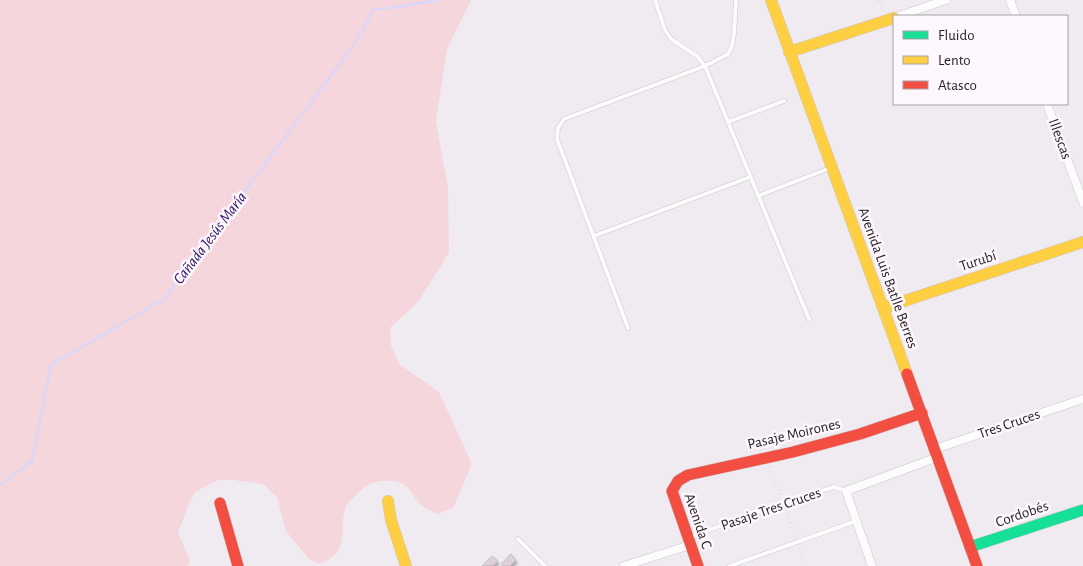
<svg xmlns="http://www.w3.org/2000/svg" width="1083" height="566" font-family="'Alegreya Sans',sans-serif">
<defs>
<filter id="shadow"><feDropShadow dx="1.5" dy="3" stdDeviation="1" flood-color="#0004"/></filter>
</defs>
<rect width="100%" height="100%" fill="#f0ebf0"/>
<!-- green -->
<path fill="#f5d6dc" d="M0 0H471L447 49 436 121 448 189 449 253 418 302 390 328 391 345 399 364 439 392 472 464 453 508 437 514C431 511 425 508 420 504 414 498 410 487 403 484 394 479 377 480 368 485 364 487 348 502 346 506 337 531 353 551 319 564L309 559 286 531 277 497 263 484 234 480H218L195 492 189 503 178 533 190 560 188 566H0Z"/>
<g fill="none" stroke-linecap="round" stroke-linejoin="round">
<!-- stream -->
<path stroke="#dad7f8" stroke-width="2.5" d="M0 485 32 461 51 365 164 299 353 46 374 9 392 8 437 0"/>
</g>
<!-- building -->
<path fill="#e0d0d9" stroke="#c3bec2" filter="url(#shadow)" d="M511 554 516 560 510 566H503L501 564Z
M492 556 498 561 494 565 482 566Z"/>
<g fill="none" stroke-linecap="round" stroke-linejoin="round">
<!-- lane casing -->
<g stroke="#cac6ca" stroke-width="5">
<path id="lane" d="M655 0 665 30 671 39 697 56 705 66 809 319
M728 122 784 101
M758 196 830 168
M594 236 750 177
M628 328 557 139 558 128 564 119 705 66 728 54 732 46 734 34 736 0
M690 537 783 503 834 487 846 491
M518 539 545 566
M730 566 856 521"/>
</g>
<!-- street casing -->
<g stroke="#cac6ca" stroke-width="9">
<path id="street" d="M1010 0 1016 16
M899 16 946 0
M1047 104 1083 202
M935 449 1083 399
M624 566 690 545
M872 566 846 491 938 457"/>
</g>
<!-- fast casing -->
<g stroke="#cac6ca" stroke-width="12">
<path id="fast" d="M970 547 1083 510"/>
</g>
<!-- slow casing -->
<g stroke="#cac6ca" stroke-width="12">
<path id="slow" d="M771 0 907 374
M789 52 894 18
M883 308 1083 242
M388 501 391 520 406 566"/>
</g>
<!-- jam casing -->
<g stroke="#cac6ca" stroke-width="12">
<path id="jam" d="M907 374 977 566
M220 503 238 566
M698 566 672 491 678 481 688 475 793 452 860 434 922 413"/>
</g>
<!-- path -->
<path stroke="#cecece" stroke-width="1" stroke-dasharray="1 4" stroke-linecap="butt" d="M879 0 883 11
M769 466 781 497
M785 508 795 537
M800 548 806 566"/>
<!-- lane -->
<use href="#lane" stroke="#fdfcfd" stroke-width="4"/>
<!-- street -->
<use href="#street" stroke="#fdfcfd" stroke-width="8"/>
<!-- fast -->
<use href="#fast" stroke="#16e098" stroke-width="11"/>
<!-- slow -->
<use href="#slow" stroke="#ffcf43" stroke-width="11"/>
<!-- jam -->
<use href="#jam" stroke="#f24e42" stroke-width="11"/>
</g>
<g text-anchor="middle" dominant-baseline="central" stroke-width="5" stroke-linejoin="round" paint-order="stroke">
<!-- street labels -->
<g font-size="15" fill="#221f22" stroke="#fef7fe">
<text transform="translate(1060 139) rotate(70)">Illescas</text>
<text transform="translate(978 261) rotate(-18)">Turubí</text>
<text transform="translate(888 278) rotate(70)">Avenida Luis Batlle Berres</text>
<text transform="translate(1009 424) rotate(-19)">Tres Cruces</text>
<text transform="translate(794 434) rotate(-13)">Pasaje Moirones</text>
<text transform="translate(771 509) rotate(-19)">Pasaje Tres Cruces</text>
<text transform="translate(1022 514) rotate(-19)">Cordobés</text>
<text transform="translate(698 521) rotate(71)">Avenida C</text>
</g>
<!-- water labels -->
<g font-size="16" font-style="italic" fill="#2b1466" stroke="#fef7fe">
<text transform="translate(210 238) rotate(-53)">Cañada Jesús María</text>
</g>
</g>
<!-- legend -->
<rect x="893" y="15" width="175" height="90" fill="#fef7fe" stroke="#a6a1a6"/>
<rect x="903" y="31" width="25" height="8" fill="#16e098" stroke="#a6a1a6"/>
<text x="938" y="40" font-size="15" fill="#221f22">Fluido</text>
<rect x="903" y="56" width="25" height="8" fill="#ffcf43" stroke="#a6a1a6"/>
<text x="938" y="65" font-size="15" fill="#221f22">Lento</text>
<rect x="903" y="81" width="25" height="8" fill="#f24e42" stroke="#a6a1a6"/>
<text x="938" y="90" font-size="15" fill="#221f22">Atasco</text>
</svg>
